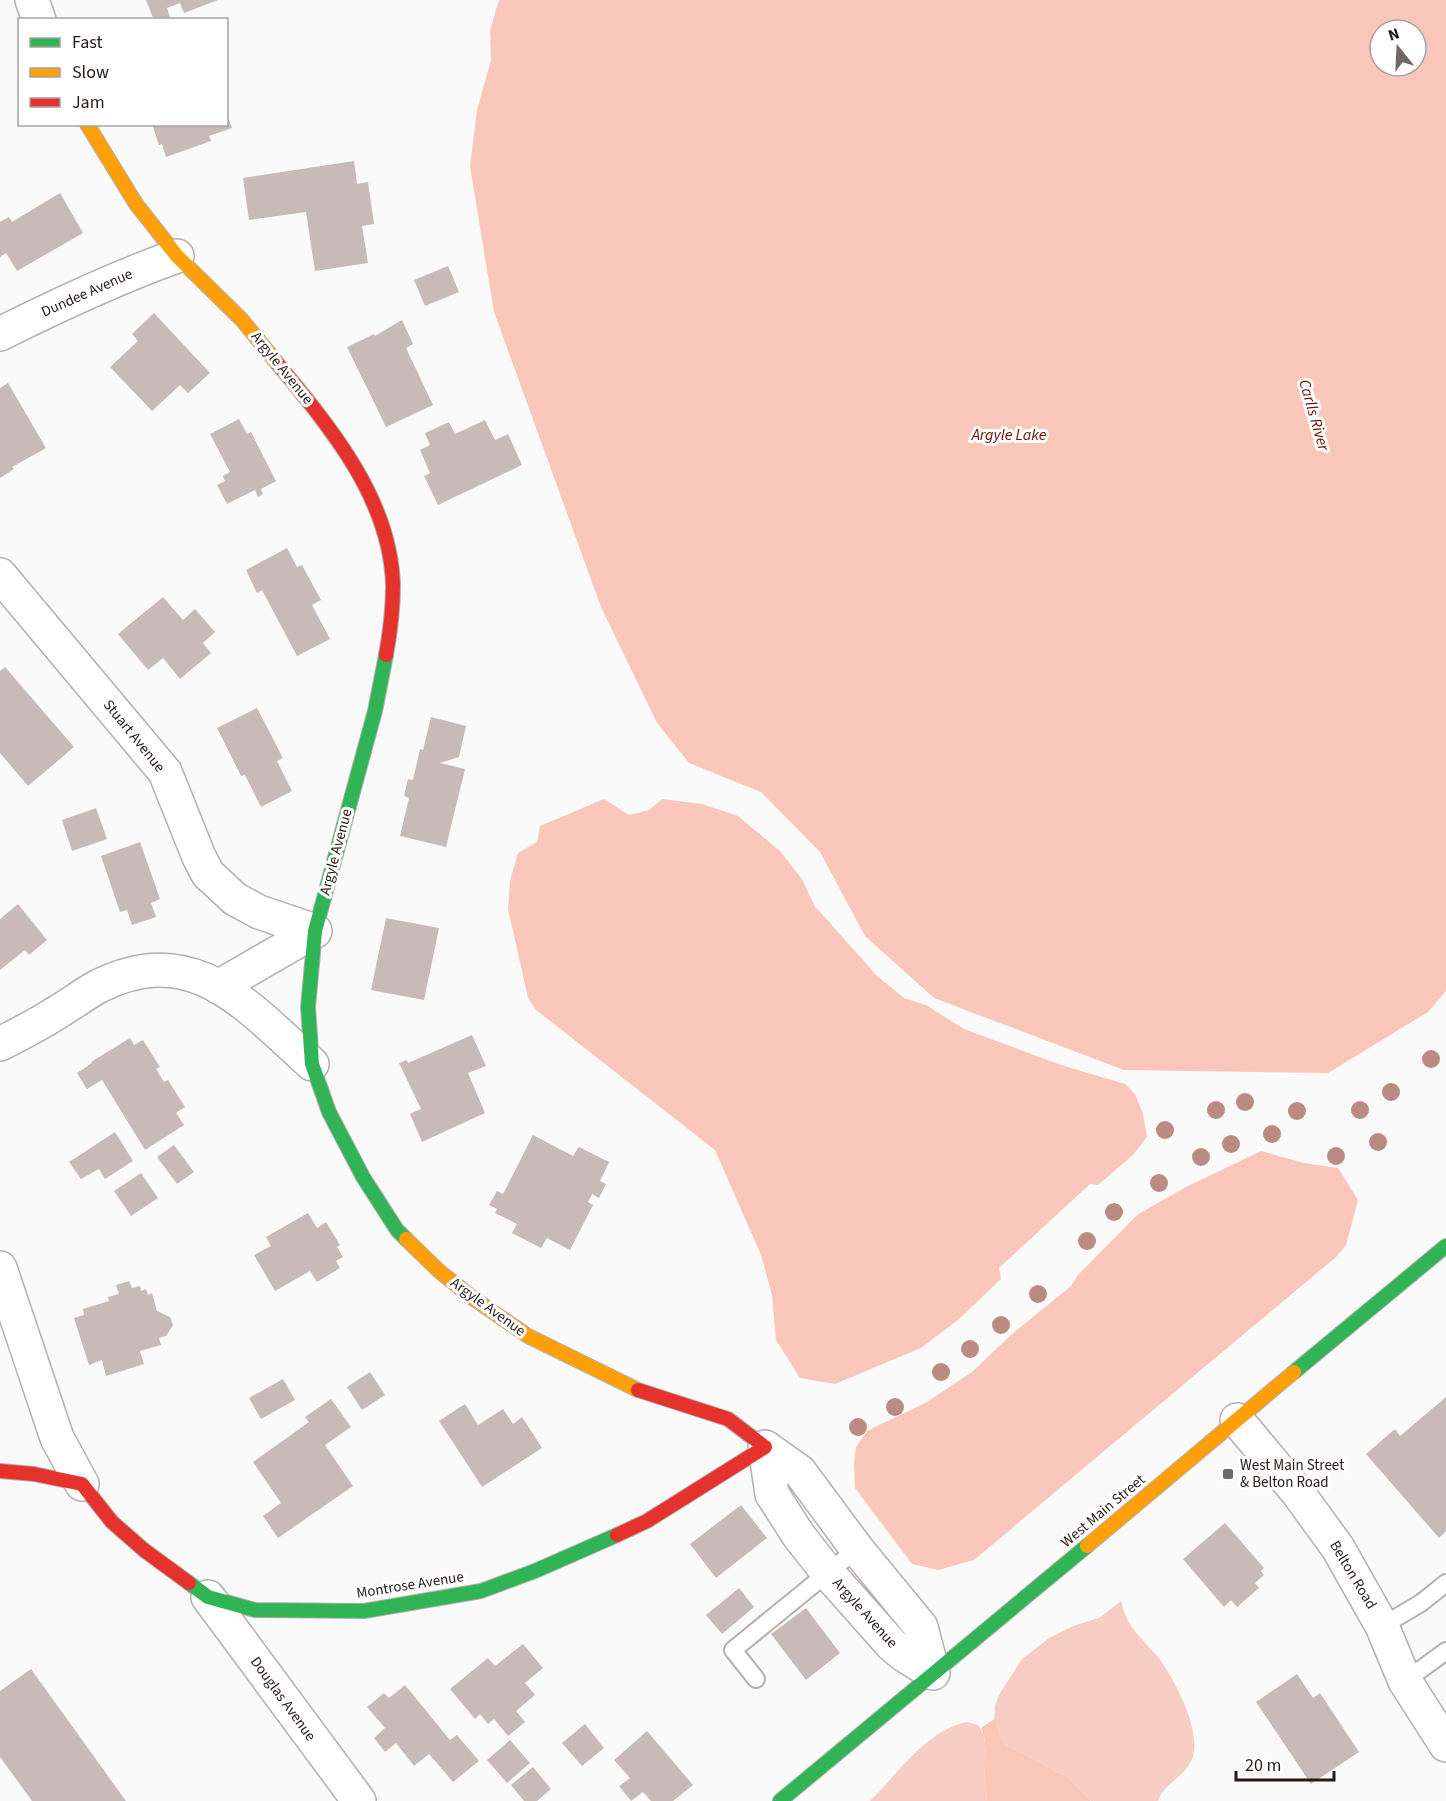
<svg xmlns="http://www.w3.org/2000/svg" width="1446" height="1801" font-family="'Source Sans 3',sans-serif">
<rect width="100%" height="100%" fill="#fafafa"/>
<!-- forest -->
<path fill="#f7cdc3" d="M1121 1601C1127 1628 1141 1637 1158 1657 1174 1678 1203 1733 1192 1759 1185 1777 1164 1783 1158 1801H1091L1069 1778 1005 1744 994 1719 995 1706 1000 1693 1022 1659 1049 1638 1073 1626 1099 1618Z
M967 1722 978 1725C988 1738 985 1752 985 1767 984 1778 986 1790 987 1801H870C899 1773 925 1731 967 1722Z"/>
<!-- water -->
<path fill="#fbc6ba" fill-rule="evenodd" d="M499 0H1446V991L1428 1012 1328 1073 1124 1070 934 998 865 936 820 852 761 792 689 763 657 723 601 607 494 312 470 166 477 110 491 60 490 30ZM1380 30H1416V66H1380Z
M604 799 629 815 649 810 662 799 702 804 738 816 780 851 802 879 815 907 822 914 877 976 904 998 926 1005 964 1029 1061 1065 1125 1084 1135 1094 1143 1114 1147 1137 1133 1155 1098 1185 1090 1184 999 1268 1001 1279 958 1320 921 1348 835 1384 800 1378 776 1340 772 1295 761 1255 715 1150 536 1010 528 998 508 909 510 881 518 853 537 842 540 826Z
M1261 1151 1304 1163 1338 1168 1358 1200 1346 1245 1336 1257 974 1560 938 1570 912 1564 855 1488 854 1463 856 1447 867 1431 927 1402 972 1372 1012 1334 1071 1286 1078 1275 1137 1215 1186 1187Z
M994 1719 1005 1744 1069 1778 1091 1801H987C986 1790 984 1778 985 1767 985 1752 987 1742 981 1728Z"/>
<!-- building -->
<path fill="#c8bab7" d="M146 0H218L184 13 180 3 167 8 171 20H154Z
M227 115 232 128 209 136 211 141 166 157 162 144 159 145 152 124H226Z
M354 161 357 184 368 182 374 224 362 226 368 263 315 271 306 212 249 220 243 178Z
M60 193 83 233 17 271 6 253 0 257V222L9 217 12 222Z
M448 266 459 292 425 306 414 280Z
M154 313 210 373 188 393 180 385 152 411 110 367 138 341 132 334Z
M402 320 413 344 406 348 433 405 386 427 347 347 374 334 375 336Z
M8 383 46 448 12 467 14 469 0 478V388Z
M239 419 247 434 251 432 276 481 261 489 263 494 258 497 255 490 227 504 217 485 225 481 223 476 230 472 210 434Z
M485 420 495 440 508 434 522 465 438 505 424 476 430 473 420 450 430 445 425 433 449 422 455 434Z
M287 548 297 567 302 565 321 600 312 605 330 639 297 656 262 590 257 593 246 570Z
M163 597 183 620 195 609 215 632 203 643 211 653 180 679 163 658 148 670 118 634Z
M5 667 74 747 28 786 0 753V671Z
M257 708 283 758 277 761 292 791 261 807 245 775 241 776 217 728Z
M431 717 466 726 459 757 440 763 465 769 446 847 400 836 409 798 404 796 408 779 413 780 420 749 423 750Z
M96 808 107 839 72 851 62 820Z
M140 842 160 899 151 903 156 917 132 925 127 910 120 912 101 856Z
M18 904 47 940 29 955 25 950 0 970V919Z
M386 918 439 928 424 1000 371 990Z
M472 1035 486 1066 468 1073 485 1113 422 1142 410 1114 421 1109 399 1063 407 1060 408 1063Z
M130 1038 134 1045 143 1040 160 1067 156 1069 164 1082 168 1080 185 1107 176 1113 184 1125 145 1150 102 1080 87 1089 77 1073 92 1063 91 1062Z
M115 1132 133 1161 105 1179 99 1169 81 1179 69 1162Z
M533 1135 573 1156 579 1147 609 1162 600 1181 606 1184 599 1198 592 1194 588 1202 593 1205 570 1250 547 1238 541 1248 512 1233 517 1224 495 1213 497 1209 489 1205 497 1191 503 1194Z
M174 1145 194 1172 177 1184 157 1157Z
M141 1173 158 1198 131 1216 114 1191Z
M308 1213 317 1228 326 1222 340 1245 337 1247 343 1257 336 1261 340 1268 317 1282 310 1271 275 1291 254 1255 271 1246 266 1237Z
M129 1281 132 1288 140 1286 141 1291 146 1289 148 1295 152 1293 157 1311 170 1317 173 1325 166 1336 159 1338 161 1345 140 1351 144 1364 106 1376 102 1360 89 1365 74 1318 84 1315 83 1309 109 1301 108 1297 119 1294 116 1285Z
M370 1372 385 1395 362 1410 347 1387Z
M283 1379 295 1400 261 1419 249 1398Z
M1446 1397V1531L1439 1538 1366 1454 1395 1429 1400 1436Z
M331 1399 351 1427 325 1445 353 1486 278 1538 263 1516 281 1503 253 1462 309 1422 305 1417Z
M465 1404 478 1425 503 1409 513 1424 522 1417 542 1448 482 1487 439 1421Z
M741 1505 767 1538 716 1578 690 1544Z
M1225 1523 1264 1568 1261 1571 1264 1575 1255 1583 1259 1588 1237 1607 1231 1600 1224 1607 1183 1559Z
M739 1588 754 1607 722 1634 706 1615Z
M806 1608 840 1653 806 1680 771 1634Z
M523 1644 543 1668 525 1683 535 1695 516 1711 525 1722 508 1736 494 1719 488 1724 480 1714 475 1719 450 1689 488 1658 495 1666Z
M31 1669 126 1801H32L0 1757V1691Z
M1297 1674 1313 1698 1320 1693 1359 1752 1311 1784 1256 1702Z
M405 1685 450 1740 457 1735 479 1761 453 1782 429 1754 414 1766 396 1743 385 1752 374 1738 385 1728 367 1707 384 1693 389 1698Z
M585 1724 604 1748 582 1766 562 1743Z
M647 1731 693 1785 673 1801H651L643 1792 631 1801 619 1786 630 1778 614 1760Z
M510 1740 530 1763 507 1783 487 1760Z
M533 1767 551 1789 537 1801H524L511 1785Z"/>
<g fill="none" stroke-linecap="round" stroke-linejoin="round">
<!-- lane casing -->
<g stroke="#b4aeac" stroke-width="20">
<path id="lane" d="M1382 1626 1421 1603 1446 1583
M756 1679 733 1650 857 1549
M1405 1681 1446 1651"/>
</g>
<!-- street casing -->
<g stroke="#b4aeac" stroke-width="36">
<path id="street" d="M32 0 39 20
M0 334C58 305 115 278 177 256
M0 575 165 772 199 857 208 874 235 899 259 912 315 931
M218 987 315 931
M0 1044C19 1034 38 1025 56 1013 70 1005 84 994 99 986 193 939 246 1005 312 1064
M0 1268 57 1438 82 1484
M1237 1420 1298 1493 1338 1548 1382 1626 1405 1681 1446 1745
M765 1447 800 1472 857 1549 921 1627 933 1673 904 1655 892 1645 828 1573 799 1536 772 1494Z
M208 1597 359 1801"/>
</g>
<!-- fast casing -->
<g stroke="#b4aeac" stroke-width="16">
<path id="fast" d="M386 655 375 711 315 931 308 1007 312 1064 329 1112 363 1177 397 1230 406 1239
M1294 1372 1446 1246
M189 1583 208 1597 255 1610 364 1611 481 1591 535 1571 617 1535
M780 1801 1087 1546"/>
</g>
<!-- slow casing -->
<g stroke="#b4aeac" stroke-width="16">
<path id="slow" d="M87 124 136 204 177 256 242 320 277 363
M406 1239 439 1271 474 1299 528 1336 638 1390
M1087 1546 1294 1372"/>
</g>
<!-- jam casing -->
<g stroke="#b4aeac" stroke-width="16">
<path id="jam" d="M277 363C330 427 391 499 393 586 393 609 390 633 386 655
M0 1471 34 1474 82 1484 112 1522 144 1550 189 1583
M617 1535 647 1521 765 1447 728 1419 638 1390"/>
</g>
<!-- lane -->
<use href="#lane" stroke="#fefefe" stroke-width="16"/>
<!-- street -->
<use href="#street" stroke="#fefefe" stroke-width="33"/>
<!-- fast -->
<use href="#fast" stroke="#30b455" stroke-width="14"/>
<!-- slow -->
<use href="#slow" stroke="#ff9f0a" stroke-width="14"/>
<!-- jam -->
<use href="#jam" stroke="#e5322d" stroke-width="14"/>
</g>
<!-- trees -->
<g fill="#bb8b81">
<circle cx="1431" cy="1059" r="9"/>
<circle cx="1391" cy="1092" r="9"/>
<circle cx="1245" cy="1102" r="9"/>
<circle cx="1216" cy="1110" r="9"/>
<circle cx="1360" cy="1110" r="9"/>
<circle cx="1297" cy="1111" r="9"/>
<circle cx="1165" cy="1130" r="9"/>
<circle cx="1272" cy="1134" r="9"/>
<circle cx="1378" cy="1142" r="9"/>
<circle cx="1231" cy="1144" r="9"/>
<circle cx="1336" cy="1156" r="9"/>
<circle cx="1201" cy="1157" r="9"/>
<circle cx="1159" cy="1183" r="9"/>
<circle cx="1114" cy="1212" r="9"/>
<circle cx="1087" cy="1241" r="9"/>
<circle cx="1038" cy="1294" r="9"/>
<circle cx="1001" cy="1325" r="9"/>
<circle cx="970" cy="1349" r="9"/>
<circle cx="941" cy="1372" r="9"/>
<circle cx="895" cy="1407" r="9"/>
<circle cx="858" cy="1427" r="9"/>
</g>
<!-- markers -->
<rect fill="#706866" stroke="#fff" stroke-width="2" x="1222" y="1468" width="12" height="12" rx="3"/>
<g text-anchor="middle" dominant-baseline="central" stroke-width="6" stroke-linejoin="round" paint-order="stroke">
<!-- street labels -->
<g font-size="15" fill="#261a17" stroke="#fff">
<text transform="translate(87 293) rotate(-24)">Dundee Avenue</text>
<text transform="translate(282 368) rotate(51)">Argyle Avenue</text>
<text transform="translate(134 736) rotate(51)">Stuart Avenue</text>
<text transform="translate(336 852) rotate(-75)">Argyle Avenue</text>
<text transform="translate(488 1307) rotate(36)">Argyle Avenue</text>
<text transform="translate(1103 1511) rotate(-40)">West Main Street</text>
<text transform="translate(1353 1575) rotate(59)">Belton Road</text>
<text transform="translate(410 1585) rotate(-9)">Montrose Avenue</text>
<text transform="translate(865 1613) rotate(48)">Argyle Avenue</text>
<text transform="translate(283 1699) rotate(54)">Douglas Avenue</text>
</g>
<!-- poi labels -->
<g font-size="15" fill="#261a17" stroke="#fff" text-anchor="start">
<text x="1240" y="1465">West Main Street<tspan x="1240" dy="17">&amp; Belton Road</tspan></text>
</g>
<!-- water labels -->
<g font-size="16" font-style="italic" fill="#681000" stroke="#fff">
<text transform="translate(1314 415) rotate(74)">Carlls River</text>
<text x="1009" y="435">Argyle Lake</text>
</g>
</g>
<!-- legend -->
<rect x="18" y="18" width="210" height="108" fill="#ffffff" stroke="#a8a3a2" stroke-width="1.5"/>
<rect x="30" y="38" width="30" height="9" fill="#30b455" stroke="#a8a3a2" stroke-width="1.5"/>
<text x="72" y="48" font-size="18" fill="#261a17">Fast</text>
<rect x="30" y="68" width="30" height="9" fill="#ff9f0a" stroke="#a8a3a2" stroke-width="1.5"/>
<text x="72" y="78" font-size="18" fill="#261a17">Slow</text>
<rect x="30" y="98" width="30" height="9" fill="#e5322d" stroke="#a8a3a2" stroke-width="1.5"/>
<text x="72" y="108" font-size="18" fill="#261a17">Jam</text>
<!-- north arrow -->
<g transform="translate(1398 48) rotate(342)"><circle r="28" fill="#ffffff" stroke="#a8a3a2" stroke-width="1.5"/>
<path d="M0-4.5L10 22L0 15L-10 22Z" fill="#706866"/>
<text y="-9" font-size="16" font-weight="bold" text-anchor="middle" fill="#261a17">N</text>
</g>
<!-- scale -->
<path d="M1236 1771v9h98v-9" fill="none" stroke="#261a17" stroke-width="3"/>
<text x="1245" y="1771" font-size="18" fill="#261a17" stroke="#ffffff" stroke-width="4.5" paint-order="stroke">20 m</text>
</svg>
